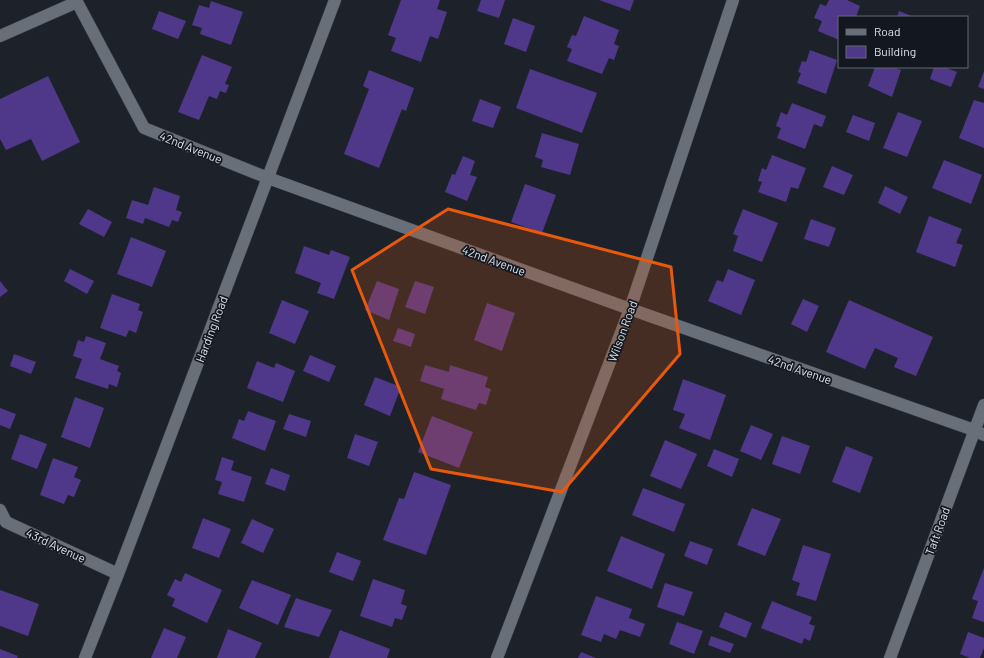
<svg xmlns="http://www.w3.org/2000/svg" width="984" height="658" font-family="Barlow,sans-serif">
<rect width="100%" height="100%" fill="#1d222a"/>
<!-- building -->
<path fill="#4f3889" d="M401 0H440L437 9 447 12 438 39 430 36 421 62 391 51 396 38 388 35Z
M481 0H505L499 18 477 11Z
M599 0H634L630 11Z
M829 0H847L860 6 856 17H839V40L818 31 822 21 814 18 820 4 826 6Z
M211 1 243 12 231 45 200 34 202 28 192 25 199 5 209 8Z
M159 11 186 21 178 39 152 29Z
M899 11 914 17H897Z
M584 16 619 30 614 44 619 46 614 60 609 58 602 74 567 61 572 49 567 47 572 35 576 36Z
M513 18 535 26 526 52 504 44Z
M810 50 837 60 826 94 797 83 801 73 798 72 802 61 806 62Z
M202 55 232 67 225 84 229 85 226 93 220 91 217 99 209 96 199 120 178 112Z
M875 67H892L901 70 892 97 868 86Z
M934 67H944L957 72 951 87 930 79Z
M530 69 597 93 582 133 516 108Z
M369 70 414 88 406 111 402 109 379 168 344 154 369 89 363 86Z
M984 71V89L978 87Z
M48 76 80 142 42 161 31 139 6 150 0 139V99Z
M480 99 501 107 493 128 472 121Z
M974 100 984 103V148L959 138Z
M792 103 826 116 822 127 814 124 805 149 777 138 781 128 776 126 781 112 787 115Z
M898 112 922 121 907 157 883 148Z
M853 115 875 123 869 141 846 132Z
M542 133 579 144 570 175 541 167 543 160 535 157Z
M772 155 806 168 798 189 791 187 786 202 758 192 762 182 758 181 762 168 766 170Z
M463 156 475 161 470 175 477 177 467 201 445 192 452 174 455 175Z
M944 160 982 175 971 204 932 188Z
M832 166 853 175 844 195 823 187Z
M525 184 556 195 542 233 511 222Z
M885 186 908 197 900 214 878 203Z
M154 187 180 196 176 210 182 212 178 222 172 220 169 227 145 218 143 224 126 218 132 200 148 205Z
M88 209 112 222 104 237 79 224Z
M743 209 778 223 762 262 733 251 738 236 733 234Z
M929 216 962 229 956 243 963 245 955 267 916 252Z
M811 219 836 228 829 247 804 239Z
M131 237 166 251 152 287 117 274Z
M304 246 329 255 331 250 350 257 334 299 317 293 321 283 295 273Z
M70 269 94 281 87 294 64 281Z
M728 269 755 280 741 315 708 301 717 280 723 282Z
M0 281 8 291 0 297Z
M377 281 399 289 389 320 365 310Z
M415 281 434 287 425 314 405 307Z
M112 294 140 304 138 310 143 312 136 333 129 330 126 337 100 328Z
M803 299 819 306 807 332 791 324Z
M282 300 309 311 295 344 269 333Z
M849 300 933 337 916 376 894 367 898 358 875 348 865 369 826 352Z
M487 303 515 313 502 351 474 340Z
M398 328 415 334 411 347 393 341Z
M86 336 106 343 100 359 119 366 117 371 121 373 117 387 109 384 108 389 75 378 82 359 73 356 78 340 84 342Z
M14 354 36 362 31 374 10 366Z
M310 355 336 366 329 382 303 371Z
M257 361 274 368 276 363 295 371 283 402 247 388Z
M425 365 449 372 450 365 488 377 485 387 491 389 486 405 479 403 476 410 441 399 444 389 420 381Z
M375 377 401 387 390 416 364 405Z
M683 379 726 395 710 440 679 428 685 414 673 410Z
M75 397 104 408 90 448 61 437Z
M0 408 16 414 10 429 0 425Z
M248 411 276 421 265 451 232 438 239 419 244 421Z
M289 414 311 421 306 437 283 429Z
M432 416 473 432 459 468 418 452Z
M751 425 773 434 761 460 740 451Z
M20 434 47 444 37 469 11 459Z
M355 434 378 442 369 466 347 458Z
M782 436 810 446 800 474 772 464Z
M665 440 697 454 681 489 650 476Z
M846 446 873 457 860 493 832 482Z
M714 449 739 459 732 477 707 466Z
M222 457 234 461 231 470 252 477 244 502 218 494 222 482 215 480Z
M53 458 78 467 74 477 81 480 74 497 68 495 64 504 40 495Z
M271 468 290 475 285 491 265 484Z
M414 472 451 485 426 555 383 540 399 498 404 499Z
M643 488 685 504 674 532 632 515Z
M752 508 781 519 765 556 737 545Z
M203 518 231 529 219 558 192 548Z
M252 519 274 529 263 553 241 543Z
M621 536 665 554 652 589 607 571Z
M690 541 713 549 707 565 684 556Z
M803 545 831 554 816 601 796 595 800 583 792 580Z
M337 552 361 561 353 581 329 572Z
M984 568V622L972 618 978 601 972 599Z
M185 573 222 590 207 623 172 606 175 599 167 595 175 579 181 582Z
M373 579 405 590 401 604 407 606 402 620 395 618 392 627 360 616Z
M252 580 291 595 278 625 239 608Z
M665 583 693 592 684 616 657 607Z
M0 590 39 604 28 636 0 626Z
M596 596 632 609 629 618 645 624 640 637 620 630 616 639 604 634 601 642 581 635Z
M296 598 332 610 319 637 284 627Z
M772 601 812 617 809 624 815 626 810 641 804 638 802 644 761 628Z
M725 612 752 623 746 638 719 627Z
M677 622 703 631 694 654 669 644Z
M164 628 186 637 177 658H151Z
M228 629 262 643 255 658H217Z
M340 630 390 649 387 658H329Z
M968 632 984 638V648L980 658H970L960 654Z
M711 636 734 644 730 653 708 645Z
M0 649 18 656 17 658H0Z
M581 652 596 658H578Z"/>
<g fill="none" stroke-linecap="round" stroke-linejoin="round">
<!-- street casing -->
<g stroke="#3b3f45" stroke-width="13">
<path id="street" d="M76 0 144 128 268 178 630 309 974 430 984 435
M0 36 77 2
M0 510 6 522 118 574
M85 658 118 574 335 0
M497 658 630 309 733 0
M890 658 984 405"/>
</g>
<!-- street -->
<use href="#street" stroke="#696f79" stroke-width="12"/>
</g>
<!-- marked area -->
<path fill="#e8590c" fill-opacity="0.2" stroke="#e8590c" stroke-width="3" stroke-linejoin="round" d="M448 209 671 267 680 354 562 492 431 469 352 270Z"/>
<g text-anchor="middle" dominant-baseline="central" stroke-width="3.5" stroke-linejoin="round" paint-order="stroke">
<!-- street labels -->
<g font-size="12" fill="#dfe3e8" stroke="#131820">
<text transform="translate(191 147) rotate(22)">42nd Avenue</text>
<text transform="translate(494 260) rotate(20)">42nd Avenue</text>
<text transform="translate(211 329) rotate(-69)">Harding Road</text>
<text transform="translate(622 331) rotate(-70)">Wilson Road</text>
<text transform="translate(800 369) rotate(19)">42nd Avenue</text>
<text transform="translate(937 531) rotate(-70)">Taft Road</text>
<text transform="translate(56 545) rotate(25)">43rd Avenue</text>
</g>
</g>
<!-- legend -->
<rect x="838" y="16" width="130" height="52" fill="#131820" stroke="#656970"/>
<rect x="846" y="29" width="20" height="6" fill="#696f79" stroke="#656970"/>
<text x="874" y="36" font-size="12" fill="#dfe3e8">Road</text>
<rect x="846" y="46" width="20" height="12" fill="#4f3889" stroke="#656970"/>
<text x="874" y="56" font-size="12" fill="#dfe3e8">Building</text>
</svg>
